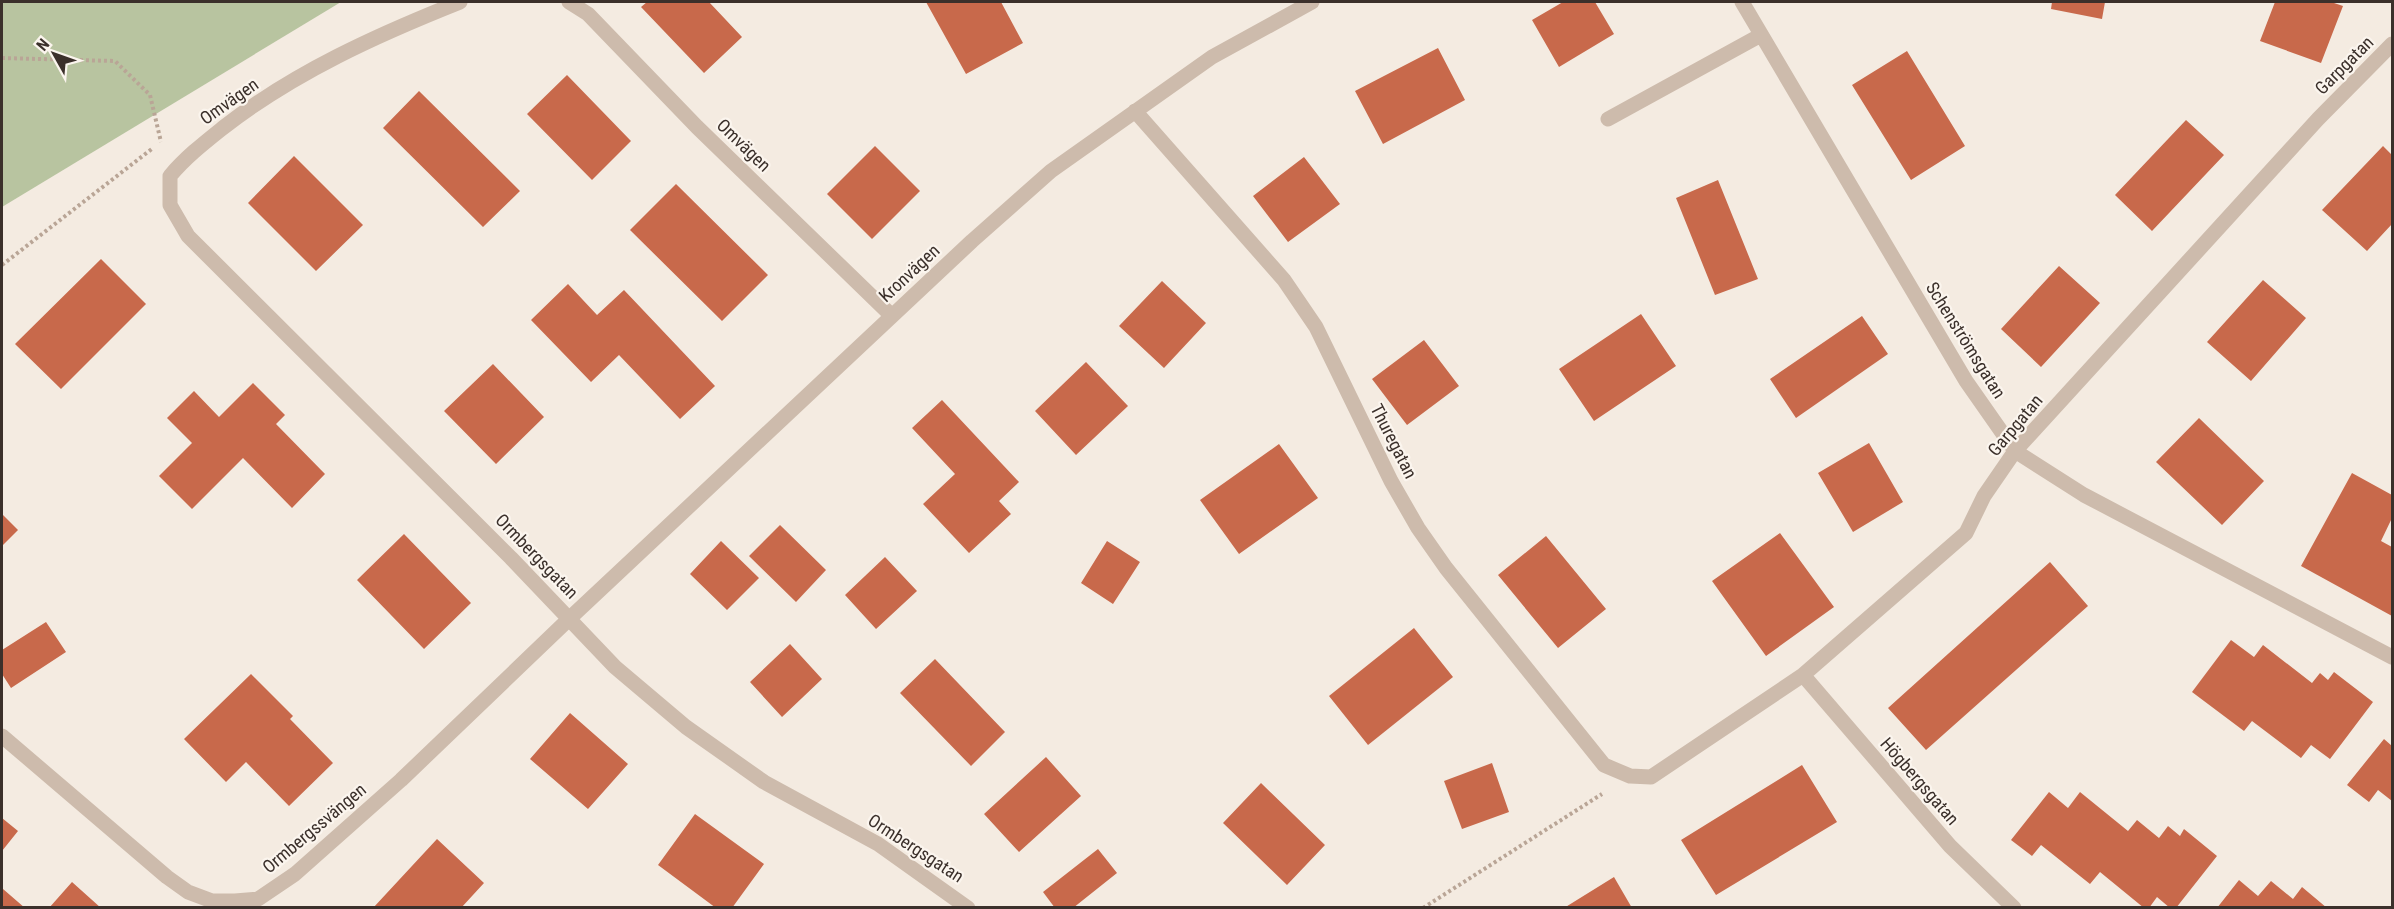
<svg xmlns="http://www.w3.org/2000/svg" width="2394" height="909" font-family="'Roboto Condensed',sans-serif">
<rect width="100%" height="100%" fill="#f4ebe1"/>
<!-- green -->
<path fill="#b8c4a0" d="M2 2H341L2 207Z"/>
<!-- building -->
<path fill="#c8694b" d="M647 2H709L742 37 704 73 641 7Z
M926 2H1001L1023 43 966 74Z
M1563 2H1595L1614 34 1559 67 1532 20Z
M2052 2H2105L2102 19 2051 9Z
M2275 2H2331L2343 6 2321 63 2260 41Z
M1438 48 1465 100 1383 144 1355 91Z
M1907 51 1965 146 1911 180 1852 85Z
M567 75 631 141 592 180 527 114Z
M419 91 520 191 483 227 383 128Z
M2186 120 2224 155 2152 231 2115 195Z
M875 146 920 191 872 239 827 194Z
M2383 146 2392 155V224L2367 251 2322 210Z
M294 156 363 225 316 271 248 203Z
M1304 157 1340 204 1288 242 1253 196Z
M1718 180 1758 279 1715 295 1676 198Z
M676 184 768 275 722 321 630 230Z
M101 259 146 304 61 389 15 344Z
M2059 266 2100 303 2041 367 2001 329Z
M2263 280 2306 318 2251 381 2207 342Z
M1162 281 1206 323 1164 368 1119 326Z
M568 284 597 315 624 290 715 386 680 419 619 355 591 382 531 320Z
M1641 314 1676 366 1594 421 1559 369Z
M1862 316 1888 354 1796 418 1770 379Z
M1424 340 1459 386 1407 425 1372 379Z
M1086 362 1128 406 1076 455 1035 411Z
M493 364 544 417 496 464 444 411Z
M253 383 285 415 276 424 325 474 292 508 243 458 192 509 159 476 192 443 167 418 194 391 219 417Z
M942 400 1019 482 999 501 1011 514 969 553 923 504 955 474 912 428Z
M2199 418 2264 481 2222 525 2156 462Z
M1869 443 1903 502 1853 532 1818 473Z
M1279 444 1318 498 1239 554 1200 500Z
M2352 473 2392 495V518L2381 541 2392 547V616L2301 566Z
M2 514 18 530 2 546Z
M780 525 826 570 796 602 749 556Z
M1780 533 1834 607 1766 656 1712 581Z
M404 534 471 603 424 649 357 580Z
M1546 536 1606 609 1558 648 1498 575Z
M721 541 759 578 727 610 690 574Z
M1107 541 1140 562 1113 604 1081 583Z
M885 557 917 591 876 629 845 595Z
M2050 562 2088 606 1926 750 1888 708Z
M46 622 66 652 11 688 2 674V650Z
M1414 628 1453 677 1368 745 1329 696Z
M2231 640 2254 657 2263 645 2312 683 2320 673 2328 680 2334 672 2373 702 2330 759 2311 745 2301 758 2252 721 2244 731 2192 692Z
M790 644 822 679 782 717 750 682Z
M935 659 1005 732 971 766 900 693Z
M251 674 293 716 290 719 333 763 289 806 246 762 226 782 184 739Z
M570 713 628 764 588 809 530 759Z
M2384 739 2392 746V801L2378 790 2369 802 2347 785Z
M1046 757 1081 796 1019 852 984 814Z
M1492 763 1509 812 1462 829 1444 781Z
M1802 765 1837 822 1716 895 1681 840Z
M1261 783 1325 845 1287 885 1223 823Z
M2049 792 2068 808 2080 792 2128 831 2137 820 2159 838 2168 826 2180 836 2184 829 2217 856 2176 908H2170L2157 897 2149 908H2144L2100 872 2090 884 2041 845 2032 856 2011 840Z
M695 814 764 864 732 908H716L658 865Z
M2 818 18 831 2 851Z
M437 839 484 883 461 908H373Z
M1098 849 1117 873 1073 908H1055L1043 892Z
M1614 877 1632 908H1564Z
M2239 880 2258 896 2271 881 2293 899 2302 887 2327 908H2217Z
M72 882 101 908H49Z
M3 889 25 908H2Z"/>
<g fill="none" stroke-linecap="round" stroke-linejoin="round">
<!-- path -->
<path stroke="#b9a596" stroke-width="4" stroke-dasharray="3 3" stroke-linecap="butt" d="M2 58 115 61 150 95 161 142
M2 265 153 148
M1423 908 1602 794"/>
<!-- minor -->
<path stroke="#cdbbac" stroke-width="15" d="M460 2C377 35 295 72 224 127 204 143 186 157 170 176V205L188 236 511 558 615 667 686 727 764 782 878 844 968 908
M569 2 588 14 697 127 892 316
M1742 2 1966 381 2015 451 2084 495 2392 657
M1135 111 1284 280 1316 327 1391 481 1418 528 1446 568 1604 765 1630 776 1651 777 1803 675 1966 533 1984 496 2015 451 2318 119 2392 44
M1608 119 1761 35
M1803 675 1950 846 2014 908
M2 736 167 877 188 892 212 901H235L258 899 295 874 401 780 570 618 972 241 1051 171 1212 57 1312 2"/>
</g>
<g text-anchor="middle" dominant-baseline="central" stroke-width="4.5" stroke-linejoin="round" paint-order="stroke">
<!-- street labels -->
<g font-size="18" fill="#3b302b" stroke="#fbf5ee">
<text transform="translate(2344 65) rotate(-45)">Garpgatan</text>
<text transform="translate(229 101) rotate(-35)">Omvägen</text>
<text transform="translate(744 145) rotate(44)">Omvägen</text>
<text transform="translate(909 273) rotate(-43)">Kronvägen</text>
<text transform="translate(1966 340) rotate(58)">Schenströmsgatan</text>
<text transform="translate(2015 425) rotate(-50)">Garpgatan</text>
<text transform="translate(1394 441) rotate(63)">Thuregatan</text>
<text transform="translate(537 556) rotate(46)">Ormbergsgatan</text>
<text transform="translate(1920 781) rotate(49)">Högbergsgatan</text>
<text transform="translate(314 828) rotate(-40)">Ormbergssvängen</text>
<text transform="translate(916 848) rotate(33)">Ormbergsgatan</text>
</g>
</g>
<!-- border -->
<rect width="2394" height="909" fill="none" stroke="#3b302b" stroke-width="6"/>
<!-- north arrow -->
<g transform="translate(54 54) rotate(310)" stroke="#fbf5ee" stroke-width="4.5" paint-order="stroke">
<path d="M0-4.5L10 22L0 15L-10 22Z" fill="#3b302b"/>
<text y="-9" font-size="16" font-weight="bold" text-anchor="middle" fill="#3b302b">N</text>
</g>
</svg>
